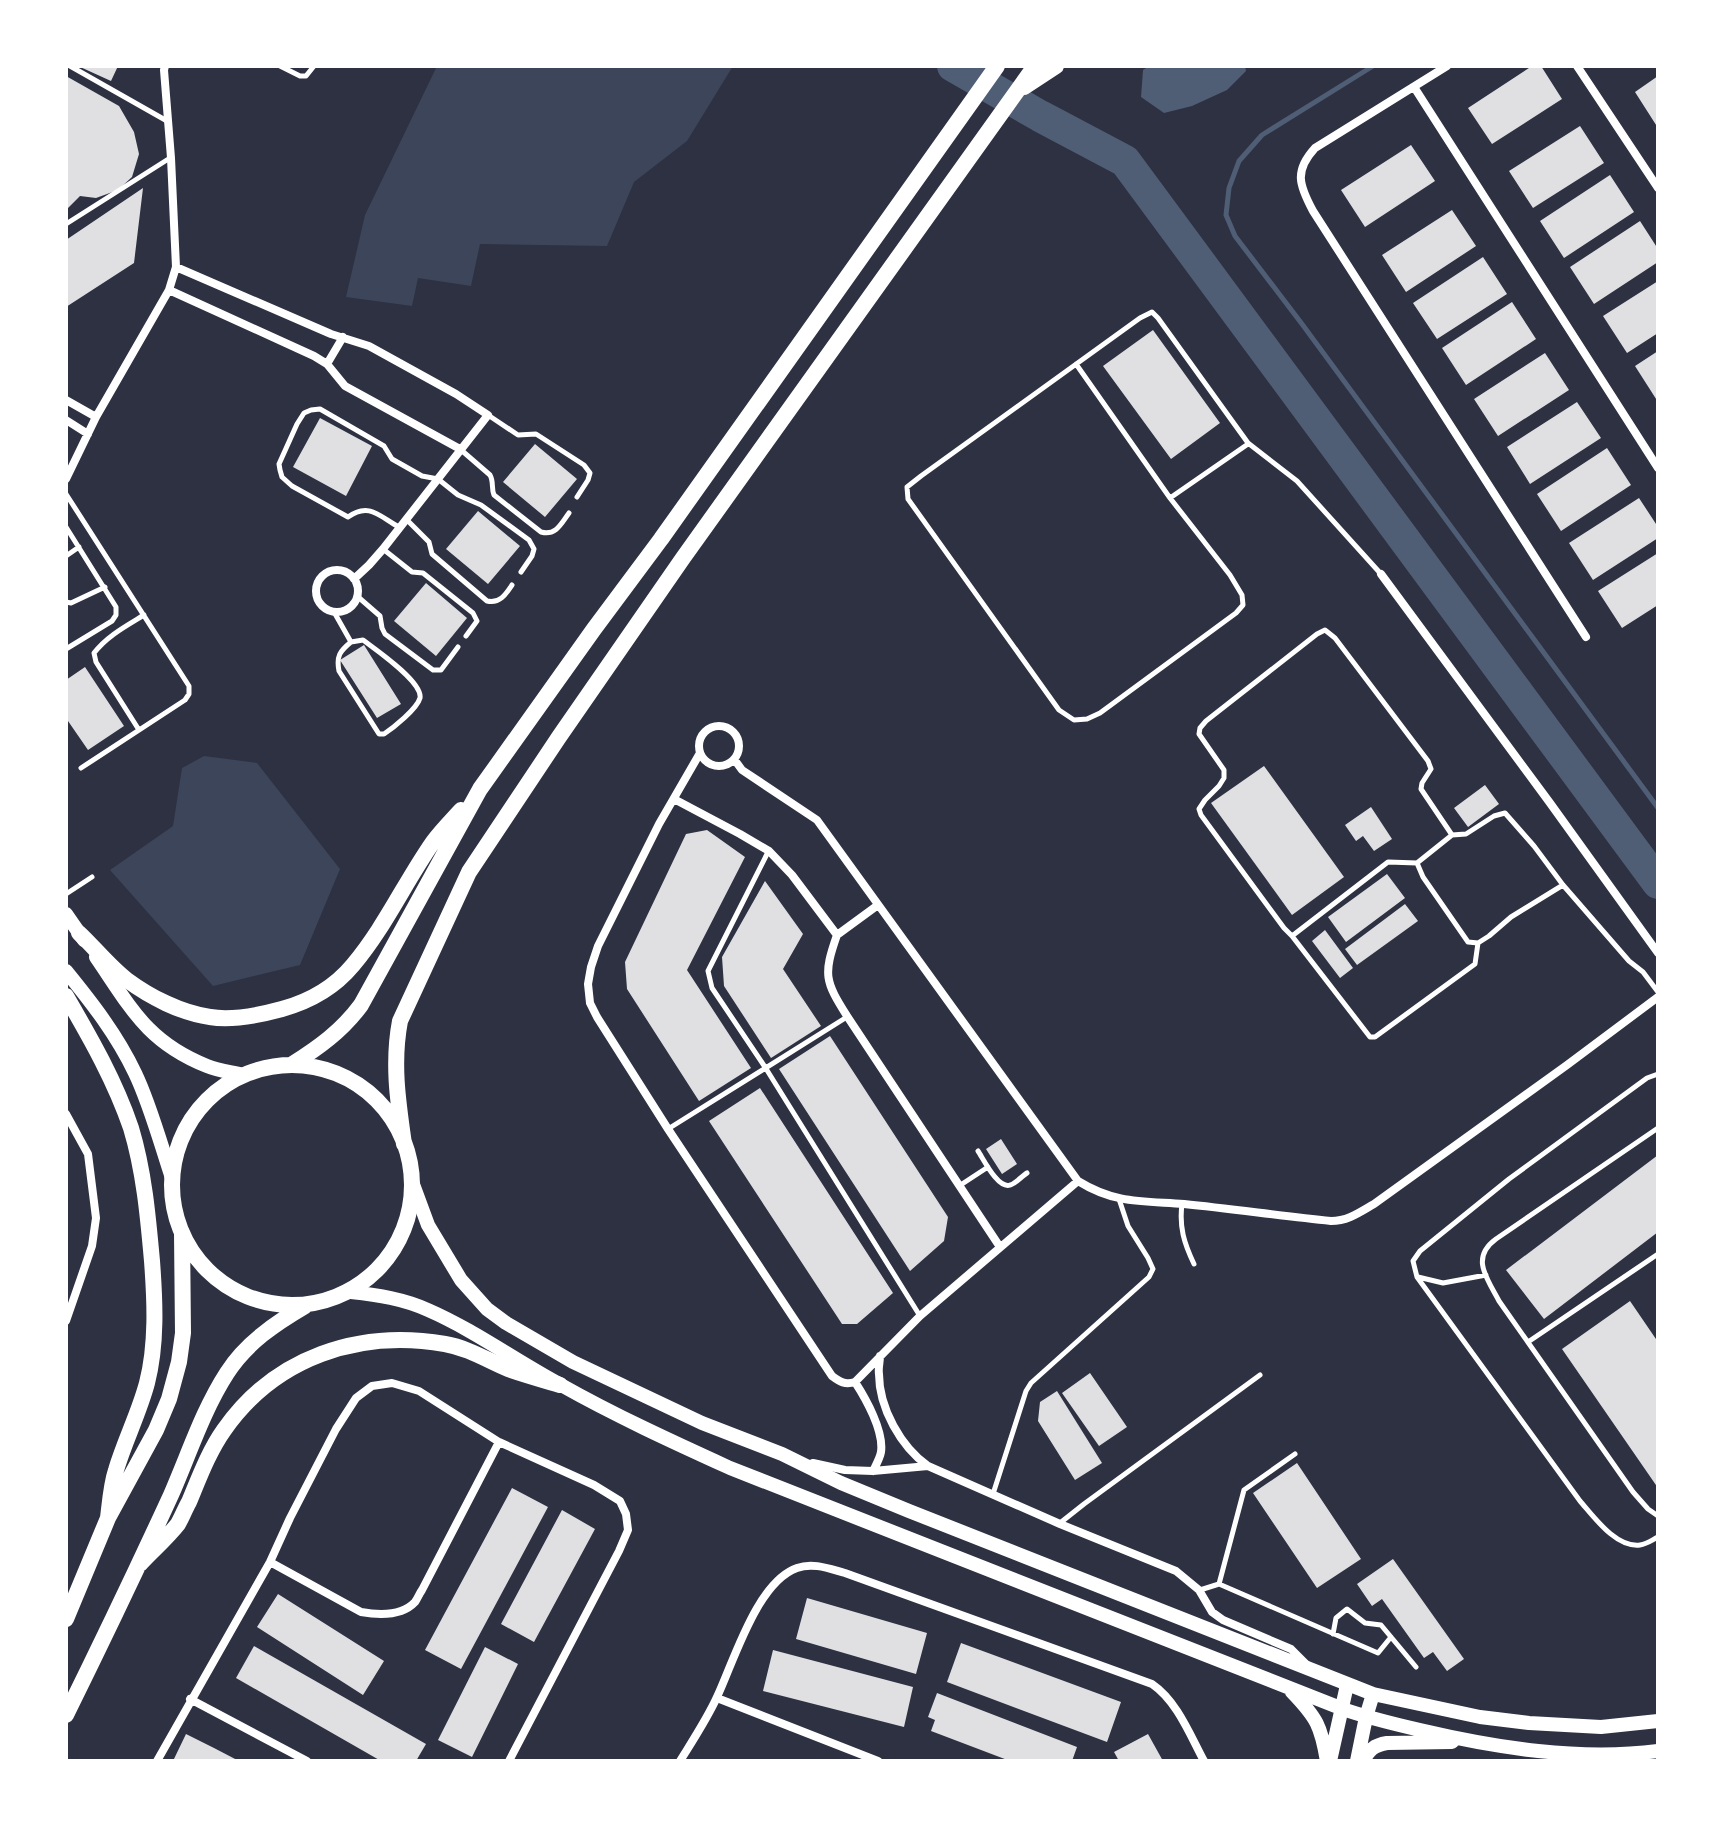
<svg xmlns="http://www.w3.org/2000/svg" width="1724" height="1827" font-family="'Noto Sans',sans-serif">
<rect width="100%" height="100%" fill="#2d3142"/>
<!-- green -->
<path fill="#3c4559" d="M437 66H733L687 141 634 182 607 246 480 244 471 286 418 278 412 306 346 297 365 215Z
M204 756 257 763 340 869 300 965 213 986 110 870 173 826 182 768Z"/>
<!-- water -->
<path fill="#4f5d75" d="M1149 66H1245L1246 71 1227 90 1192 106 1164 113 1141 97 1143 70Z"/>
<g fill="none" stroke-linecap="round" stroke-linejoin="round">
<!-- stream -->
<path stroke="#4f5d75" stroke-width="5" d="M1373 66 1262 135 1239 161 1229 188 1226 215 1235 236 1302 324 1658 808"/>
<!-- river -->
<path stroke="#4f5d75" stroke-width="32" d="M953 66 1040 116 1125 161 1658 883"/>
</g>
<!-- building -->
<path fill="#e0e0e3" d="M78 66H118L111 81Z
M1532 66H1541L1562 99 1492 144 1468 108Z
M66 76 119 106 134 132 139 154 132 177 118 190 96 198 80 196 66 210Z
M1658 76V128L1635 92Z
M1580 126 1604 163 1533 208 1509 171Z
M1411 145 1435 181 1365 227 1341 190Z
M1610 175 1634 212 1564 258 1540 221Z
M143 188 134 263 66 307V240Z
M1452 210 1476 246 1406 292 1382 255Z
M1640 221 1658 249V262L1594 304 1570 267Z
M1483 257 1507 294 1437 339 1413 303Z
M1658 281V333L1627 353 1603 316Z
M1512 302 1536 339 1466 385 1442 348Z
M1153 330 1220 423 1171 459 1103 366Z
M1658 351V402L1635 366Z
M1545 353 1569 390 1498 436 1474 399Z
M1577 402 1601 438 1530 484 1507 447Z
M320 418 372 446 346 496 293 467Z
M535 444 577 479 545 517 503 482Z
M1607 448 1631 485 1561 531 1537 494Z
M1639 498 1658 527V538L1593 580 1569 543Z
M478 511 520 546 488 584 446 549Z
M1658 553V605L1622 628 1598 591Z
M426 583 467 618 436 656 394 621Z
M364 645 401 704 377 718 340 660Z
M85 667 124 726 88 750 68 721 66 722V680Z
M1264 766 1344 877 1292 915 1211 803Z
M1485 785 1499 804 1468 827 1454 808Z
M1371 807 1392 839 1374 851 1363 836 1356 841 1345 825Z
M707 830 745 857 687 970 751 1068 699 1101 627 989 625 962 686 834Z
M1387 874 1405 898 1346 942 1328 917Z
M765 881 803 934 783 969 821 1026 771 1058 724 986 722 957Z
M1405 904 1418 921 1357 965 1345 949Z
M1325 930 1353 968 1340 978 1312 941Z
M830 1036 948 1217 944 1241 910 1271 779 1069Z
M760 1088 893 1293 857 1324H842L709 1121Z
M1001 1139 1017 1164 1002 1174 986 1149Z
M1658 1155V1232L1544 1319 1506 1270Z
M1630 1301 1658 1342V1488L1562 1349Z
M1090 1373 1127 1427 1099 1446 1062 1393Z
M1057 1391 1102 1463 1075 1480 1038 1421 1040 1402Z
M1297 1463 1361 1559 1317 1588 1253 1493Z
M512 1488 548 1507 461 1669 425 1650Z
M562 1510 595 1529 534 1642 501 1624Z
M1393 1559 1464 1659 1447 1671 1433 1652 1424 1658 1382 1599 1372 1606 1357 1584Z
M278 1594 384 1661 363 1695 257 1627Z
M807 1598 927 1633 916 1674 796 1639Z
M961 1643 1121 1702 1107 1742 947 1682Z
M254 1646 426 1744 416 1761H381L236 1678Z
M485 1647 518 1664 472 1757 438 1740Z
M773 1650 913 1687 904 1727 763 1691Z
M937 1693 1077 1747 1072 1761H1010L931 1731 935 1720 928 1717Z
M186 1734 214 1748 239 1761H173Z
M1148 1734 1163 1761H1119L1114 1752Z"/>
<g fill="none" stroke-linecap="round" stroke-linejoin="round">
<!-- service -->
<path stroke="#fff" stroke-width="5" d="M70 66 167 121
M280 66 300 76H306L314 66
M66 224 170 158
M1076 364 1170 498 1230 575 1242 595 1243 605 1236 613 1100 713 1087 719 1074 720 1059 710 908 499 907 487 921 476 1140 318 1152 312 1158 318 1248 443 1297 481 1381 574
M488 415 518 435 536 434 584 465 590 473 588 480 577 497
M460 449 490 475C494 482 491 488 494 495L541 532C556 536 561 524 569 513
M66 494 189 686V694L185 700 81 768
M1170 498 1248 444
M407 520 429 542 432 554 487 601C500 604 506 594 512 585
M66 527 116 607V615L112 621 66 649
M399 527C379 516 369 502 348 517L292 486 282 477 280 470 279 464 297 424 304 413 311 410 320 409 384 446 392 459 422 476 438 479 458 495 481 505 529 540 534 549 532 556 521 572
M383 549 412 572 423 573 473 613 477 621 466 636
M66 556 79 547
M357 596 380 616 382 628 385 634 433 670H441L458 647
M66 602 71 603 105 587
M334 612 351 642C340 651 336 656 339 671L379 734H384C393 728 417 709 420 698 423 682 375 649 363 640L351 642
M139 730 96 662 94 653C107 636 126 626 144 615
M768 852 708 971 712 988 765 1067 920 1316
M1417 863 1423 877 1468 942 1478 943
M66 894 92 877
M1292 936 1284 928 1201 815 1199 809 1205 800 1219 786 1224 778V770L1199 734 1200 728 1206 721 1317 634 1325 630 1335 638 1428 761 1431 769 1422 783 1421 789 1452 835
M1478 943 1475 964 1375 1037H1370L1292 936 1388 862 1417 863 1452 835 1466 834 1494 816 1505 813 1534 846 1563 885 1629 961 1643 972 1658 992
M1478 943 1489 936 1511 917 1563 885
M1658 1074 1647 1078 1509 1179 1420 1251 1413 1261 1417 1277 1580 1501C1594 1517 1616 1548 1640 1545 1647 1544 1652 1540 1658 1537
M1658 1128 1496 1239C1470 1258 1487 1278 1499 1301L1633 1492 1648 1509 1658 1516
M668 1129 847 1017
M978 1151C984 1160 998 1189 1010 1185 1015 1184 1022 1176 1027 1173
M959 1186 988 1167
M1182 1204C1179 1227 1184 1243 1194 1264
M1418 1277 1443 1283 1486 1275
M1528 1342 1658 1254
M993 1494 1026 1391 1031 1383 1149 1277 1153 1269 1148 1258 1128 1226 1119 1199
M1060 1523 1084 1504 1260 1375
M1219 1584 1244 1490 1295 1454
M1200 1590 1219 1584 1378 1653 1391 1637
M1333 1634 1336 1618 1347 1609 1365 1623 1381 1625 1416 1667"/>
<!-- minor -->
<path stroke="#fff" stroke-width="8" d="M1447 66 1315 148C1294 171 1299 185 1313 211L1586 637
M1577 66 1658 188
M1414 87 1658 468
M176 267 331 334 369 346 456 394 488 415 383 549 369 565 354 579
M169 290 314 356 327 364 345 386 460 449
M327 364 343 337
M66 400 96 417
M66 420 88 434
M66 479 96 417 169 290 176 267 171 158 164 70 165 66
M316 591a21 21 0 1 1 42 0a21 21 0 1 1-42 0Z
M1381 574 1550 803 1658 953
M699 746a20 20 0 1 1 40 0a20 20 0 1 1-40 0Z
M700 753 659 824 598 946 591 967 588 984 590 1003 597 1017 668 1129 832 1376C840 1382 845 1385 855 1382L920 1316 1078 1181
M734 759 742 770 817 820 1078 1181C1115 1204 1143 1201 1184 1204 1233 1209 1282 1216 1331 1221 1348 1221 1360 1212 1374 1204L1567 1065 1658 997
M674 799 740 834 769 851 792 875 837 935C823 975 825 981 847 1016L1000 1247
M837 935 878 905
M66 1114 88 1154 96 1218 92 1246 66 1321
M880 1356C880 1362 878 1368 879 1374 879 1408 901 1447 928 1466
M855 1382C866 1399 884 1431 881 1452 880 1458 876 1465 873 1471
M813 1463 845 1470 873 1471 928 1466 1060 1524 1176 1571 1199 1590 1212 1612 1223 1620 1291 1649 1307 1665
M270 1562 361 1612C378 1615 402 1616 415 1602 418 1598 419 1594 422 1590L499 1442
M717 1698 878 1761
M190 1699 307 1761
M157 1761 270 1562 290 1518 336 1429 356 1398 372 1386 392 1383 419 1391 499 1442 594 1485 620 1501 626 1514 628 1530 619 1551 509 1761
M680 1761C693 1740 707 1719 717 1697 734 1661 757 1582 797 1568 813 1562 830 1569 845 1573L1152 1684C1177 1701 1190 1735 1204 1761"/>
<!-- secondary -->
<path stroke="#fff" stroke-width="14" d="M66 914 84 940
M96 957C131 1008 147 1042 207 1066 219 1071 232 1072 244 1075
M66 971C92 1003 117 1035 135 1073 150 1104 161 1145 172 1178
M411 1179 428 1225 461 1280 487 1309 506 1323 573 1362 702 1423 782 1454 841 1483 909 1511 1373 1694 1480 1717 1529 1723 1601 1727 1658 1721
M351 1292C378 1295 404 1299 428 1310 474 1330 516 1361 561 1385 616 1416 673 1442 730 1468L1343 1709C1368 1718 1394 1724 1420 1730 1497 1748 1579 1761 1658 1751
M1292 1692C1317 1718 1321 1726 1327 1761
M1330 1761 1347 1685
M1357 1761 1366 1717 1373 1694
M1363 1761C1369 1750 1374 1745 1387 1743L1452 1742"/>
<!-- primary -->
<path stroke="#fff" stroke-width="16" d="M1024 87 1056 66
M79 933C95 948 110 967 127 980 150 997 181 1013 210 1017 233 1021 260 1015 282 1009 311 1001 334 988 353 965 385 927 405 882 433 842 441 831 452 820 461 810
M66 996C91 1039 115 1081 131 1128 144 1171 148 1216 152 1261 155 1301 157 1344 147 1383 139 1413 125 1440 116 1470 111 1485 110 1502 108 1518
M291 1065C318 1048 342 1031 361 1005L480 789 594 629 661 539 997 66
M172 1185a120 120 0 1 1 240 0a120 120 0 1 1-240 0Z
M404 1144C398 1102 392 1063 400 1021L469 872 559 737 683 558 1035 66
M140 1564C152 1551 167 1538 178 1524 182 1517 185 1509 189 1502 199 1478 209 1451 224 1430 275 1357 359 1329 445 1344 468 1348 487 1360 508 1369 525 1375 543 1380 560 1385
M66 1619 108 1518 156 1430 169 1399 179 1362 183 1333 182 1233
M66 1715C102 1642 137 1569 171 1495 189 1454 203 1410 227 1373 246 1343 276 1323 305 1306"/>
</g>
<!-- border -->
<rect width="1724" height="1827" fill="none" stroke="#ffffff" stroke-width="136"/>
</svg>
